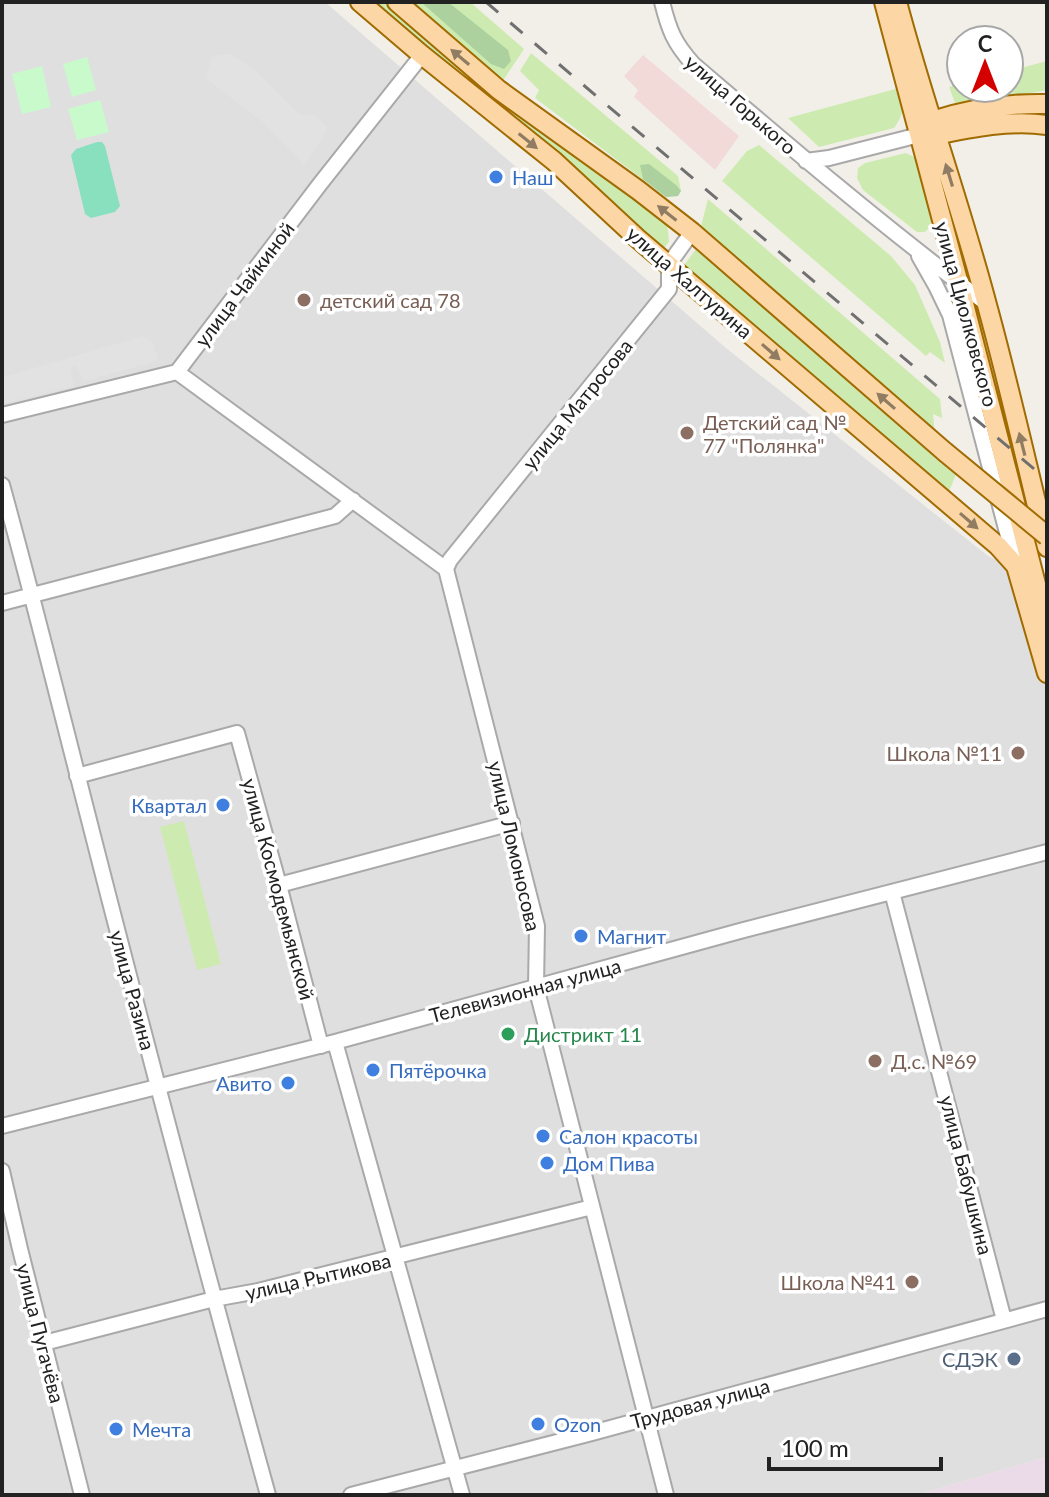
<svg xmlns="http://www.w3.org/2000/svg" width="1049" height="1497" font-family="Lato,sans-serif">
<rect width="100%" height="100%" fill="#f2efe9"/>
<!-- residential -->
<path fill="#e0dfdf" d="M2 2H325L726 348 988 556 1047 584V1457L916 1495H2Z"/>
<!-- commercial -->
<path fill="#f2dad9" d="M643 55 739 136 715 170 634 97 638 90 624 76Z"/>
<!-- industrial -->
<path fill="#ebdbe8" d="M1047 1457V1495H916Z"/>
<!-- grass -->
<path fill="#cdebb0" d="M368 2H383C474 81 571 150 667 221L669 242 665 247 658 248Z
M411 2H470L524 49 502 82Z
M531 53 678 176 681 191 678 196 666 197 535 98 539 90 520 71Z
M1047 61V90L966 106 955 103 949 87 961 84V88H1009V71Z
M899 88C904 105 905 113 894 128L819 147 788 118Z
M759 145 891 256 915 285 940 342 945 363 930 352 926 356 722 181 747 151Z
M906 153 914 157 921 165 932 218 930 227 925 232H917L863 190 857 178 858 168 865 163Z
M708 199 940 399 942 418 933 414 935 435 700 230Z
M698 246 863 395 945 466 957 472 948 494 684 269 685 264Z
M184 821 221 964 197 970 160 827Z"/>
<!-- forest -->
<path fill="#add19e" d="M421 2H448L508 50 511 61 504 69 491 64Z
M649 164 676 185 681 191 678 196 666 197 643 179 640 165Z"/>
<!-- park -->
<path fill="#c8facc" d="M87 57 96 90 72 97 63 64Z
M42 66 51 107 22 114 12 74Z
M100 100 109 132 77 140 68 109Z"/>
<!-- pitch -->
<path fill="#88e0be" d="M97 142H102L105 146 120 206 115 212 91 218 85 214 71 155 76 149Z"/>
<!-- parking -->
<path fill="#e2e2e2" d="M230 54 254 69 299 114 314 115 327 127 320 143 304 164 265 124 206 78 212 56Z
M143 336 153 343 158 361 84 381 76 365 70 368 74 386 2 404 4 377Z"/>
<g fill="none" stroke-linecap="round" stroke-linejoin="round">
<!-- minor casing -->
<g stroke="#a9a9a9" stroke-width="18">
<path id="minor" d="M662 2C669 30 674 43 693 64 789 146 885 228 987 304
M806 161 829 158 919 135
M919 256 936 286 950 315 1015 563
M177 372 446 569 537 926 536 987 666 1495
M2 415 177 372 320 184 422 55
M2 485C29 582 53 679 78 777 139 1017 202 1256 268 1495
M446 569 450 560 669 289V264L692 232
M2 603 335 516 353 500
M77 776 237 733 279 885 321 1046
M279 885 512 823
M892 892 1004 1320
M335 1042 462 1495
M2 1126 335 1042 740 931 1047 852
M2 1171 20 1249 82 1495
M44 1343 214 1299 258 1291 592 1207
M351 1495 592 1433 1047 1309"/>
</g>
<!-- major casing -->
<g stroke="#a06b00" stroke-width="22">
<path id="major" d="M360 2 422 55 554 161 637 238 998 546 1016 566 1047 673
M397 2 499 90 638 190 692 232 945 452
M884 2 959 284 1047 627
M897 2C924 104 960 203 987 305 1009 385 1027 466 1047 547
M932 121C969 109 1007 103 1047 104
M926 135H936C974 127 1009 120 1047 125"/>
</g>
<!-- minor -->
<use href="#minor" stroke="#fff" stroke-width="14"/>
<!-- major -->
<use href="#major" stroke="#fcd6a4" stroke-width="18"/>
<!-- rail -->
<path stroke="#707070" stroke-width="3" stroke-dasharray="16 16" stroke-linecap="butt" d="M486 2 1047 480"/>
<!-- major-bridge casing -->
<g stroke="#a06b00" stroke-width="22" stroke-linecap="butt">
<path id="major-bridge" d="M945 452 1047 536"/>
</g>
<!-- major-bridge -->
<use href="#major-bridge" stroke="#fcd6a4" stroke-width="18"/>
</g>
<!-- one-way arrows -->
<defs><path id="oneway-solid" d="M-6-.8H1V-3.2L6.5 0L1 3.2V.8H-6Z" transform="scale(2)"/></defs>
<g fill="#8f7c63">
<use href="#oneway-solid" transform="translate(460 57) rotate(-140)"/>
<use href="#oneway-solid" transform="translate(528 141) rotate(39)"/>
<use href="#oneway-solid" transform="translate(949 175) rotate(-107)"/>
<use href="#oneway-solid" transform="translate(667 213) rotate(-142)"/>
<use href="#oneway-solid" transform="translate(771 352) rotate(41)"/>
<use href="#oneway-solid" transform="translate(886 401) rotate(-139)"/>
<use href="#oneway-solid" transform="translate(1022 444) rotate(-104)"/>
<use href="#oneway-solid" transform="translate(969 521) rotate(41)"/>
</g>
<!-- markers -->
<g fill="#3f7fe0" stroke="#fff" stroke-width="3">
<circle cx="496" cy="177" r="8"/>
<circle cx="223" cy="805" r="8"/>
<circle cx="581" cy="936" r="8"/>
<circle cx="373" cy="1070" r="8"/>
<circle cx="288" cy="1083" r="8"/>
<circle cx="543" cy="1136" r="8"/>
<circle cx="547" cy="1163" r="8"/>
<circle cx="538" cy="1424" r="8"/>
<circle cx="116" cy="1429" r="8"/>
</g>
<g fill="#8d6e63" stroke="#fff" stroke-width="3">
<circle cx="304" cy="300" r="8"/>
<circle cx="687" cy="433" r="8"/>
<circle cx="1018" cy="753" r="8"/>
<circle cx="875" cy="1061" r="8"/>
<circle cx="912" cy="1282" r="8"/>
</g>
<circle fill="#2e9e5b" stroke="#fff" stroke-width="3" cx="508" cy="1034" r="8"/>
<circle fill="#5c6f8a" stroke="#fff" stroke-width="3" cx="1014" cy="1359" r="8"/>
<g text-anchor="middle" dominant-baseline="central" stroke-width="7" stroke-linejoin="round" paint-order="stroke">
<!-- street labels -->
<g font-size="20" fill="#222" stroke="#fff">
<text transform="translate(741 104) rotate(41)">улица Горького</text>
<text transform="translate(690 282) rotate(41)">улица Халтурина</text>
<text transform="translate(244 284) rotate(-53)">улица Чайкиной</text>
<text transform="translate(967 314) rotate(75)">улица Циолковского</text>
<text transform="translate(577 404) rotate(-51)">улица Матросова</text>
<text transform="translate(515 846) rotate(77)">улица Ломоносова</text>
<text transform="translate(279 889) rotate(75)">улица Космодемьянской</text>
<text transform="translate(133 990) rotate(75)">улица Разина</text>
<text transform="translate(525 990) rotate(-15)">Телевизионная улица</text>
<text transform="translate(967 1175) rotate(76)">улица Бабушкина</text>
<text transform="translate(318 1276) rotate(-13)">улица Рытикова</text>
<text transform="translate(41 1333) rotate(76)">улица Пугачёва</text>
<text transform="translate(700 1403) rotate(-15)">Трудовая улица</text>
</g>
<!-- shop labels -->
<g font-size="20" fill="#366cbe" stroke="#fff" text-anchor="start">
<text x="512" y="177">Наш</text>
<text x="207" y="805" text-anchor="end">Квартал</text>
<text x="597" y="936">Магнит</text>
<text x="389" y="1070">Пятёрочка</text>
<text x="272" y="1083" text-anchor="end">Авито</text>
<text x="559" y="1136">Салон красоты</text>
<text x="563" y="1163">Дом Пива</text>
<text x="554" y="1424">Ozon</text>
<text x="132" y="1429">Мечта</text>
</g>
<!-- education labels -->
<g font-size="20" fill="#785e54" stroke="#fff" text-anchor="start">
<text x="320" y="300">детский сад 78</text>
<text x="703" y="422">Детский сад №<tspan x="703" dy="23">77 "Полянка"</tspan></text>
<text x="1002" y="753" text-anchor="end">Школа №11</text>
<text x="891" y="1061">Д.с. №69</text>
<text x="896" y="1282" text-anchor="end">Школа №41</text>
</g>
<!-- leisure labels -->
<g font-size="20" fill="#27864d" stroke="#fff" text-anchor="start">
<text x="524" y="1034">Дистрикт 11</text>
</g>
<!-- service labels -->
<g font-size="20" fill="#4e5e75" stroke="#fff" text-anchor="end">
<text x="998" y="1359">СДЭК</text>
</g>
</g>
<!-- border -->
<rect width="1049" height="1497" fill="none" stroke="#222222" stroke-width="8"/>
<!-- north arrow -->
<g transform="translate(985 64)"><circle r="38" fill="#ffffff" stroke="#a7a7a7" stroke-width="2"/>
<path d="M0-6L14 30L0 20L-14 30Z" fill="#d40000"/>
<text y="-12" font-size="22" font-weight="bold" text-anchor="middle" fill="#222222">С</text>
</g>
<!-- scale -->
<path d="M769 1457v12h172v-12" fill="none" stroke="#222222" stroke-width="4"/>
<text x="781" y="1457" font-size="24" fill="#222222" stroke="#ffffff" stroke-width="6" paint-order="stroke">100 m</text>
</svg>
